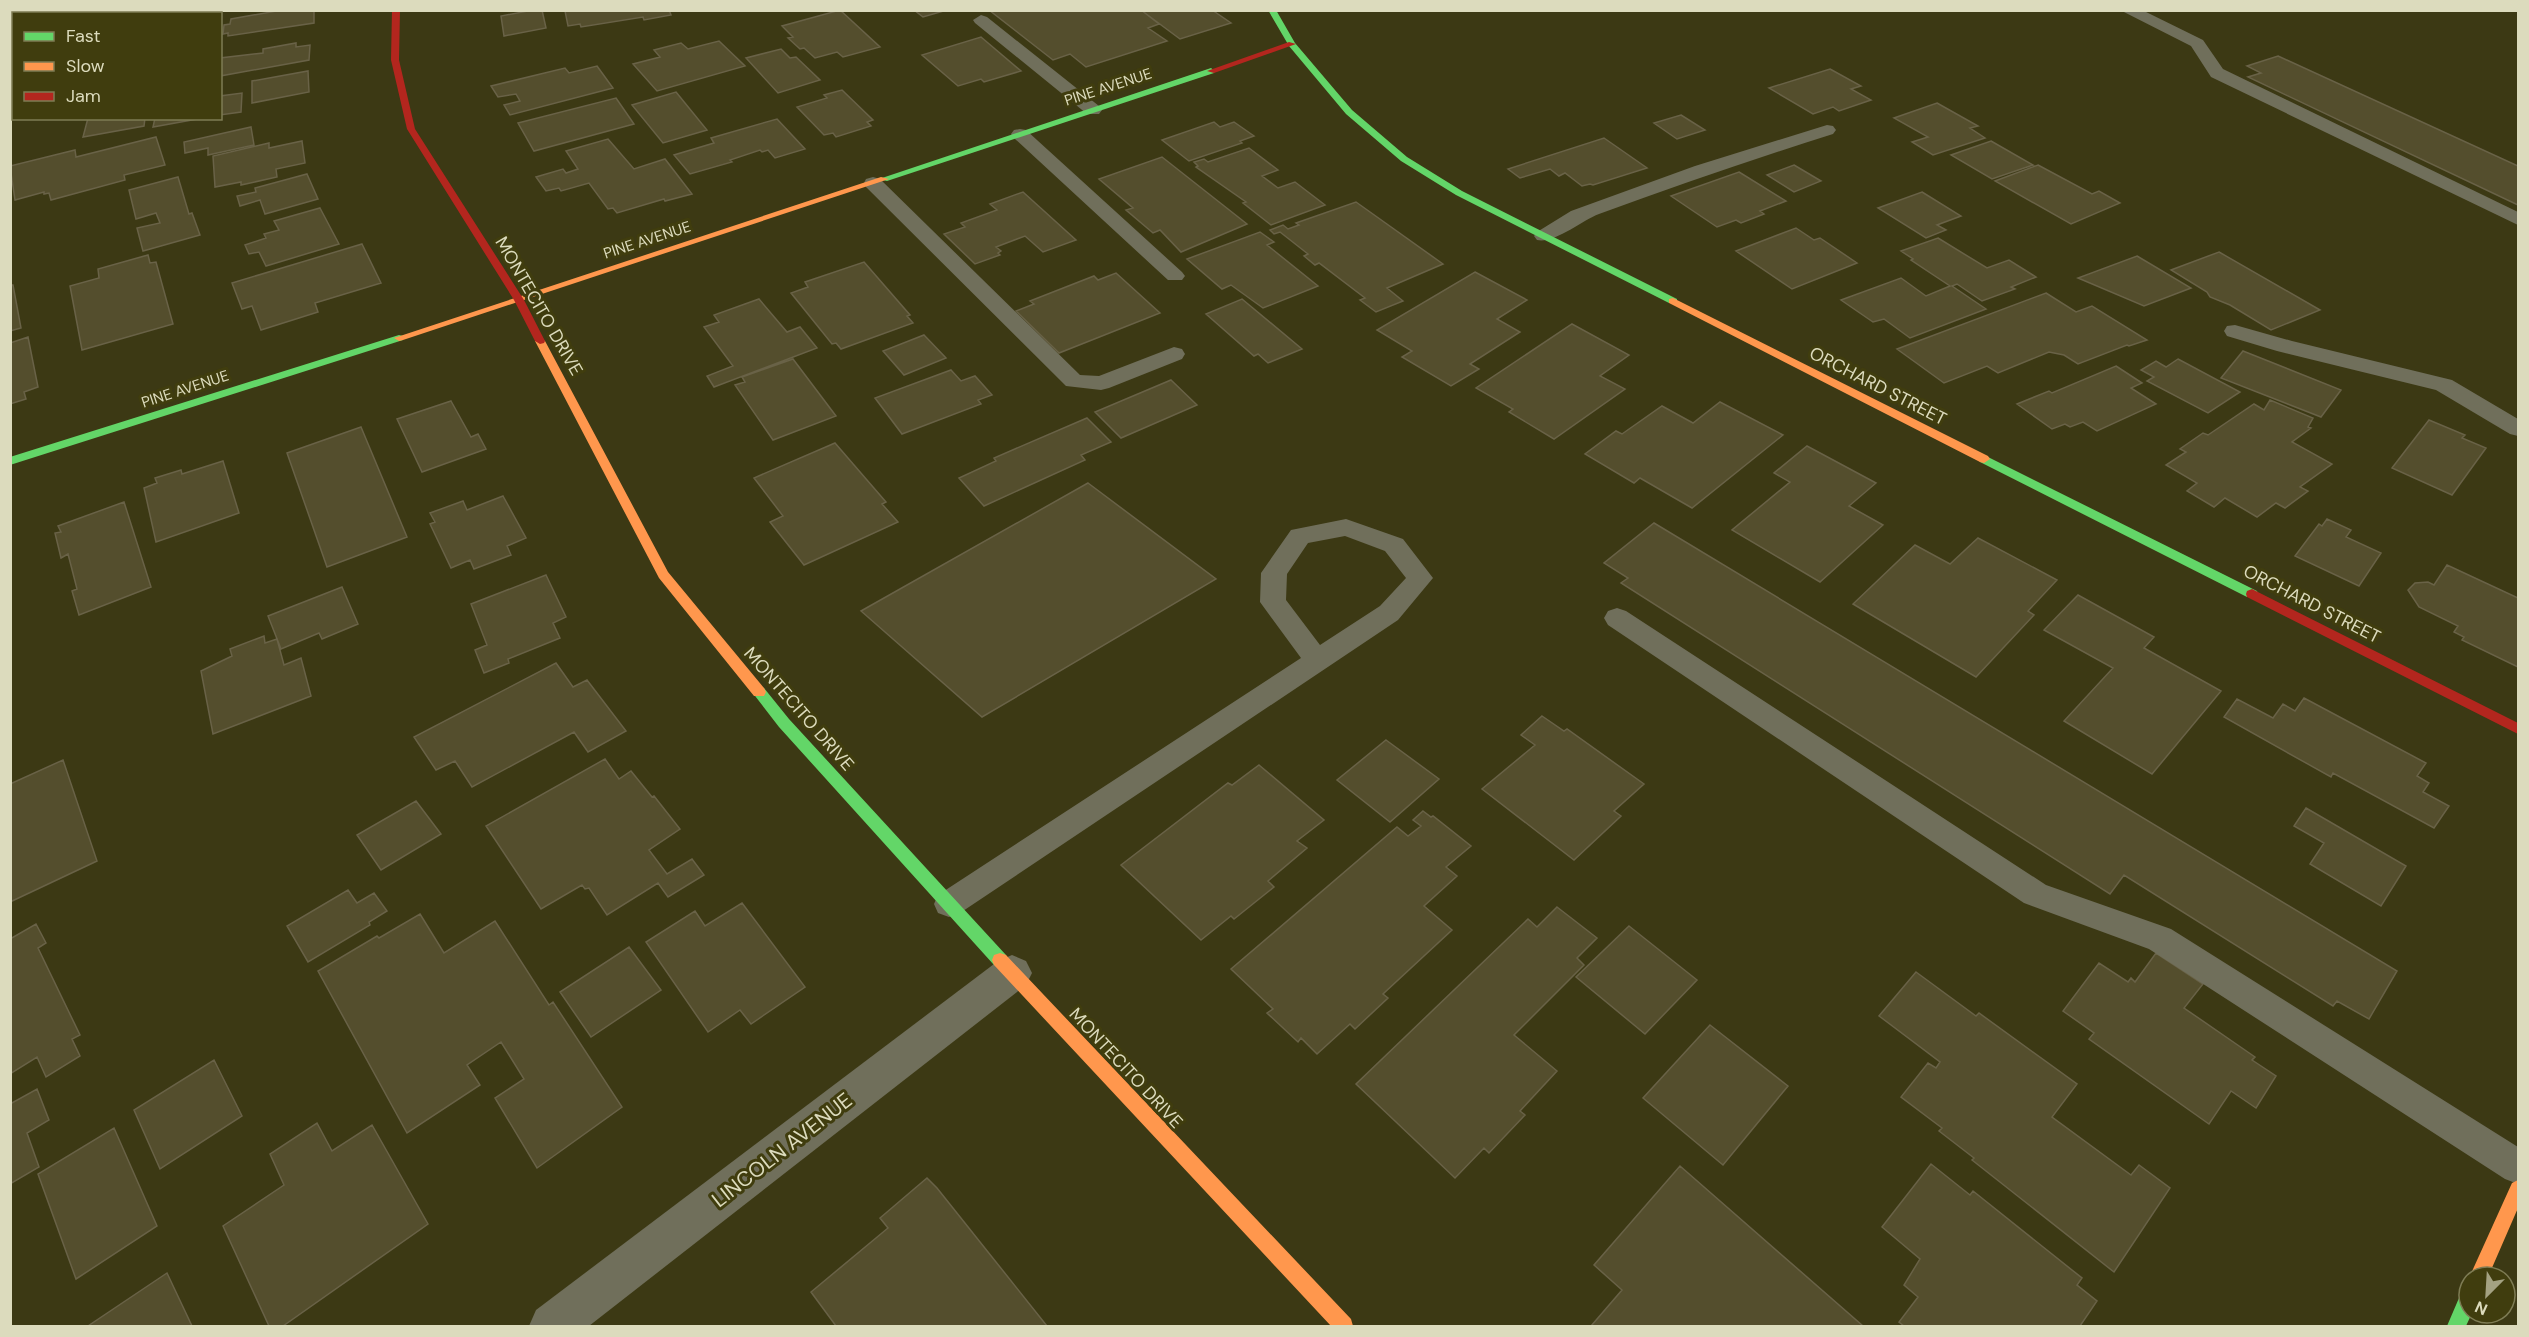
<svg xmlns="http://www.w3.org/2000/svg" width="2529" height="1337" font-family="'DM Sans',sans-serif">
<rect width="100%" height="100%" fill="#3c3914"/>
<!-- building -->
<path fill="#544e2d" stroke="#696247" stroke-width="1.5" d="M282 10H314V23L228 36V33L223 34 224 25 230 24 231 19Z
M533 10H542L546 28 504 36 501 16Z
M669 10 671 15 644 20 643 17 581 27 580 24 568 26 565 11Z
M840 10 880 47 843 57 837 52 815 58 804 48 800 49 788 38 793 37 782 26Z
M914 10H947L923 17Z
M989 10H1141L1159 24 1148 28 1167 41 1086 67 1070 54 1053 60Z
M1141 10H1212L1231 23 1180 39Z
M981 37 1021 71 984 82 981 79 958 86 922 55Z
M719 41 745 66 657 91 633 64 660 57 654 50 681 43 688 49Z
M296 43V47L310 45 309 60 220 76V58L263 53V49Z
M781 49 790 58 796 57 820 80 778 93 746 58Z
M2278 56 2518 166V205L2248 77 2261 73 2247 66Z
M597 66 613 88 510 115 504 105 520 101 516 94 498 97 491 86 565 68 569 73Z
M1830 69 1861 86 1851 89 1871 100 1839 111 1833 107 1813 114 1769 88Z
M308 71 309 92 252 103V81Z
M842 90 873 120 867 122 871 126 836 137 833 133 824 135 797 107 827 98 824 95Z
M676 92 707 130 663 143 632 105Z
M242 93 241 112 220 115V96Z
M616 98 634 124 534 151 518 123Z
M1937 103 1978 126 1970 128 1985 138 1933 155 1912 142 1928 137 1894 118Z
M1681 115 1705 130 1677 139 1654 123Z
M88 118H145L144 126 83 137Z
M155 118H203L153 127Z
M777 119 805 149 775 158 768 150 762 152 760 150 730 160 732 162 690 174 674 155 714 143 711 138Z
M1214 122 1220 127 1234 122 1254 136 1240 141 1242 143 1189 161 1162 140Z
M251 127 254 145 208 155V148L185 153 184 142Z
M156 137 165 165 124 175 125 180 51 200 49 193 44 194V192L15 200 10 166 75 150 76 157Z
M1604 138 1647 168 1593 185 1590 184 1582 186 1565 173 1559 176 1550 169 1520 178 1508 169Z
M608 139 634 169 665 159 692 194 665 201 664 199 617 213 613 208 608 209 589 183 561 191 559 188 546 191 536 177 563 169 566 173 578 169 566 151Z
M302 141 305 163 276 169 277 177 241 185V182L215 187 213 156 269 143V148Z
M1991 141 2033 165 1992 179 1951 155Z
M1249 148 1278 170 1262 176 1278 188 1295 182 1325 205 1271 225 1243 203 1246 202 1196 167 1198 166 1194 162 1204 159 1208 162Z
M1162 157 1247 224 1181 252 1160 230 1153 233 1126 210 1133 208 1099 179Z
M1794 165 1821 181 1794 192 1767 175Z
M2038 165 2092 194 2099 191 2120 203 2071 224 1995 181Z
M1739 172 1786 201 1760 211 1764 214 1741 223 1736 220 1717 227 1671 196Z
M307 174 318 199 265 214 260 200 240 206 237 196 256 192 255 188Z
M178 177 189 214 192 213 200 235 143 251 137 228 160 223 156 213 136 219 129 190Z
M1023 192 1076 240 1043 252 1025 236 996 247 1001 251 998 253 1000 255 975 264 944 234 965 227 961 223 997 210 990 204Z
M1922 192 1961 216 1937 225 1946 230 1926 238 1878 208Z
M1356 202 1443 264 1387 288 1403 301 1376 312 1360 300 1365 298 1319 263 1315 265 1304 256 1308 254 1280 232 1274 234 1270 230 1283 225 1288 229 1299 225 1296 223Z
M320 208 339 244 266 266 259 252 249 254 245 245 266 238 264 234 279 230 274 221Z
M1796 228 1814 240 1820 238 1857 263 1792 289 1736 251Z
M1260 232 1274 242 1267 245 1318 286 1263 308 1231 285 1222 289 1187 259Z
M1938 238 1987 268 2009 260 2036 277 2011 287 2015 289 1982 301 1957 284 1952 286 1986 309 1910 338 1884 319 1873 322 1841 300 1901 278 1926 296 1950 286 1911 260 1913 259 1901 251Z
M362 244 381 283 315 303 318 312 261 330 252 306 242 309 232 283Z
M2219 252 2320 310 2271 330 2230 305 2210 297 2207 292 2171 270Z
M148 255 150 263 156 262 173 324 82 350 70 286 99 278 98 269Z
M2137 256 2191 288 2144 306 2078 278Z
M864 262 910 315 907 316 913 323 841 349 836 343 832 344 791 293 808 287 805 282Z
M1475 272 1527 300 1497 319 1520 332 1470 364 1479 369 1451 386 1402 357 1412 351 1377 330Z
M1116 273 1160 313 1059 353 1016 311 1034 304 1030 301 1094 276 1098 280Z
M10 285H13L21 328 10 331Z
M2046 293 2076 312 2092 306 2147 340 2129 346 2127 345 2078 364 2064 355 2049 352 1998 373 1987 366 1944 383 1897 349Z
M759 299 787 332 800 327 817 348 714 387 707 376 733 366 704 327 719 322 714 315Z
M1242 299 1302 349 1268 363 1258 354 1254 356 1206 314Z
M1572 324 1629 355 1600 376 1625 389 1554 439 1509 412 1513 409 1476 388Z
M924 335 946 358 904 375 883 351Z
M28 337 38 387 24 392 26 399 10 404V343Z
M2243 351 2341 390 2321 417 2221 378Z
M793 359 836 416 773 440 735 385 745 382 742 377Z
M2178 359 2240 392 2208 413 2147 381 2154 377 2141 370 2156 361 2166 367Z
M2116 366 2142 383 2131 388 2156 404 2097 431 2083 422 2070 427 2065 424 2052 429 2017 404 2049 391 2052 393Z
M951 370 961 381 975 376 992 395 978 400 981 404 902 434 875 398Z
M1171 380 1197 405 1121 438 1095 412Z
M2270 400 2313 418 2308 427 2311 428 2292 442 2332 464 2300 487 2308 491 2285 508 2276 503 2257 517 2225 498 2214 507 2187 491 2197 483 2166 465 2186 452 2180 449 2203 433 2208 435 2254 404 2264 410Z
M451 401 471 437 478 434 486 449 422 472 397 419Z
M1720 402 1783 435 1692 508 1640 478 1634 483 1585 454 1616 431 1622 434 1662 406 1693 423Z
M1087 418 1111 442 1081 455 1085 460 984 506 959 478 996 461 994 458Z
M2429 420 2465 435 2462 438 2486 448 2452 495 2392 468Z
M361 427 407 537 327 567 287 453Z
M835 443 886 502 882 504 898 522 804 565 770 522 783 516 754 478Z
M1807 446 1876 483 1849 506 1883 525 1820 582 1732 530 1790 482 1774 473Z
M223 461 239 513 156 542 144 488 157 483 155 478 181 470 182 474Z
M1088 483 1216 579 982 717 861 611Z
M503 496 526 538 507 546 511 555 474 569 470 560 451 568 430 524 435 522 430 513 463 501 467 510Z
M124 502 151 587 79 615 72 591 77 589 68 554 61 558 55 533 61 532 58 526Z
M2327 519 2351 530 2346 537 2381 553 2359 586 2295 556 2319 524 2322 526Z
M1654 523 2397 971 2369 1019 2337 1001 2333 1006 2124 875 2110 894 1621 583 1628 578 1604 563Z
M1978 538 2057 580 2028 611 2034 615 1976 677 1853 604 1915 545 1950 564Z
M2447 565 2518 598V667L2462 640 2464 637 2454 632 2458 626 2419 607 2408 590 2415 583 2428 582 2434 585Z
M546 575 566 617 553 623 560 638 508 659 509 663 484 673 475 650 487 645 471 604Z
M342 587 358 624 322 639 319 633 281 649 268 616Z
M2078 595 2154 637 2144 648 2221 691 2152 774 2064 721 2113 668 2044 630Z
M264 636 265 643 277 639 284 665 301 658 311 696 213 734 201 671 232 656 230 649Z
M556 663 573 687 587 680 626 731 588 752 574 732 472 787 455 761 436 770 414 737Z
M2304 698 2426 763 2417 776 2429 783 2423 792 2449 806 2434 828 2333 773 2331 777 2224 717 2237 699 2273 718 2283 704 2295 711Z
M1542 716 1564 731 1567 729 1644 784 1614 811 1621 816 1574 860 1482 789 1535 745 1521 735Z
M1386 740 1439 779 1390 822 1337 780Z
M605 759 619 779 631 771 652 797 654 796 680 829 649 850 667 874 692 859 704 875 668 897 658 883 607 915 589 888 585 889 582 885 541 909 486 826Z
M63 760 97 861 10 902V784Z
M1259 765 1324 820 1297 841 1307 848 1268 881 1274 887 1234 919 1231 916 1201 940 1121 865 1228 783 1232 785Z
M416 801 441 834 381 870 357 835Z
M2306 808 2406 866 2381 906 2310 864 2324 843 2294 826Z
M1423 811 1431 817 1433 816 1471 846 1446 867 1457 876 1424 906 1452 930 1383 994 1388 998 1355 1029 1350 1024 1317 1054 1301 1038 1298 1042 1267 1013 1273 1009 1231 969 1397 827 1408 836 1421 826 1413 820Z
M348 890 357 903 374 893 387 911 369 922 370 925 308 962 287 926Z
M742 903 805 987 751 1024 740 1010 708 1032 646 942 695 911 705 926Z
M1557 907 1597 938 1577 958 1584 965 1514 1035 1557 1071 1520 1111 1525 1115 1489 1153 1484 1148 1455 1178 1356 1084 1528 919 1537 927Z
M420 914 444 953 495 921 549 1005 553 1002 622 1107 537 1168 495 1098 524 1079 501 1042 467 1065 480 1085 407 1133 318 971 377 936 379 938Z
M36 924 46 943 38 948 80 1035 72 1039 80 1056 46 1077 37 1057 10 1074V939Z
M1629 926 1697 980 1645 1034 1576 977Z
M629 947 661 990 591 1037 560 992Z
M2156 953 2203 984 2184 1008 2255 1057 2252 1060 2276 1076 2256 1108 2231 1091 2209 1124 2089 1039 2094 1033 2063 1011 2099 963 2128 982 2131 978 2135 982Z
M1916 972 1976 1016 1979 1013 2077 1084 2052 1117 2131 1175 2139 1165 2170 1188 2114 1272 1972 1160 1974 1158 1939 1131 1942 1128 1901 1097 1928 1063 1936 1068 1940 1062 1879 1016Z
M1710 1025 1788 1086 1723 1165 1643 1098Z
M214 1060 242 1116 160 1169 134 1110Z
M37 1089 49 1120 27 1133 39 1167 10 1184V1104Z
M317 1123 332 1151 372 1125 428 1224 283 1326H269L223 1226 284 1185 270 1154Z
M114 1128 157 1226 76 1279 38 1174Z
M1931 1164 1970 1195 1973 1191 2082 1278 2077 1285 2097 1301 2080 1326H1904L1899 1322 1918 1297 1904 1285 1920 1259 1882 1227Z
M1680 1166 1863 1326H1591L1622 1290 1594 1265Z
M927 1178 937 1188 1047 1326H836L811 1292 888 1228 880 1218Z
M167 1273 192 1326H88Z"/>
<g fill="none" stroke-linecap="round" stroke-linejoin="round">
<!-- lane -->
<path fill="#706f5b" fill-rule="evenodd" d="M2120 10H2142L2203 40 2223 69 2518 212V225L2211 77 2191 46Z
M981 15 987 17 1099 106 1102 110 1099 114H1087L975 23 973 20Z
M1827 125 1833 126 1836 130 1833 134C1754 159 1676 186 1599 214 1581 221 1554 244 1537 240L1534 236 1537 232 1571 211 1695 166Z
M1020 129 1026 130 1182 272 1185 276 1182 280H1168L1014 138 1011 134 1014 130Z
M873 177 880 179 1080 375 1099 376 1174 347 1182 349 1185 354 1182 359 1109 388 1101 390 1066 386 866 187 864 183 866 179Z
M2235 325 2292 341 2452 380 2518 419V436L2510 434 2436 390 2277 351 2227 336 2224 331 2227 326Z
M1346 519 1403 539 1433 578 1398 620 960 913 949 917 938 913 934 904 938 895 1301 658 1260 602 1261 573 1291 530ZM1345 536 1385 551 1406 578 1380 606 1320 645 1286 600 1287 574 1308 543Z
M1617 608 1626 611 2046 885 2171 929 2518 1147V1184L2505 1179 2149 949 2024 903 1608 625 1604 618 1608 611Z"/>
<!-- street -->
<path fill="#706f5b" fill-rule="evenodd" d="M1012 955 1026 961 1032 973 1026 985 589 1326H529L536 1310 998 961Z"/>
<!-- fast -->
<path fill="#63d668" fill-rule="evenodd" d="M1268 10H1276L1295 43 1352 110 1407 157 1462 191 1677 299V303H1669L1456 195 1401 161 1346 114 1289 46Z
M1211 68 1215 71 1214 73 887 181 879 179Z
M399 335 403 336V340L10 465V457Z
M1984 455 2257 591 2258 594 2257 597H2247L1980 462 1978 459Z
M759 687 764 688 789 719 1006 955 1008 960 1006 965 1000 967 994 965 779 727 752 692 754 688Z
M2469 1289V1313H2472L2466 1326H2447L2462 1291Z"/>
<!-- slow -->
<path fill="#ff974d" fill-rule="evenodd" d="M881 177 889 179 403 340 399 341 394 338Z
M1673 298 1988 456 1990 459 1984 463 1980 462 1669 303V299Z
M540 338 545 341 668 572 764 688 766 692 764 696H754L659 578 535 341Z
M1000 953 1006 955 1351 1319 1353 1326H1331L994 965 992 960 994 955Z
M2518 1180V1208L2488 1277 2469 1278 2512 1183Z"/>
<!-- jam -->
<path fill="#b3261e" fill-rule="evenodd" d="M392 10H400L399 60 415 129 524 300 545 341 544 343 540 344 535 341 514 300 407 129 391 60Z
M1289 42 1296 44 1214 73 1207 71Z
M2252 589 2518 723V734L2247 597 2246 594 2247 591Z"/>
</g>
<g text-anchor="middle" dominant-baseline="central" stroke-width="6" stroke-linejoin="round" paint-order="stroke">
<!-- far-street labels -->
<g font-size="15" fill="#dcdbbd" stroke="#403d0e">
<text transform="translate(1108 87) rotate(-18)">PINE AVENUE</text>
<text transform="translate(647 240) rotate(-18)">PINE AVENUE</text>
<text transform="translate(185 389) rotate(-18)">PINE AVENUE</text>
</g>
<!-- street labels -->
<g font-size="18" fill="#dcdbbd" stroke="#403d0e">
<text transform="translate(539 306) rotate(60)">MONTECITO DRIVE</text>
<text transform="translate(1878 386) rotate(27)">ORCHARD STREET</text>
<text transform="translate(2312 604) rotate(27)">ORCHARD STREET</text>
<text transform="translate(799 709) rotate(49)">MONTECITO DRIVE</text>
<text transform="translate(1126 1068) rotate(47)">MONTECITO DRIVE</text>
</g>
<!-- near-street labels -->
<g font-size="21" fill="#dcdbbd" stroke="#403d0e">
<text transform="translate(782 1150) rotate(-38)">LINCOLN AVENUE</text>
</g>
</g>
<!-- border -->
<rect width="2529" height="1337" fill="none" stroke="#dcdbbd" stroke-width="24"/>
<!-- legend -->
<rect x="12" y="12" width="210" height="108" fill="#403d0e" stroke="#7e7c54" stroke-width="1.5"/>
<rect x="24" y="32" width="30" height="9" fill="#63d668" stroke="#7e7c54" stroke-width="1.5"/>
<text x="66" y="42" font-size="18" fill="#dcdbbd">Fast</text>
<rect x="24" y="62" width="30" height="9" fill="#ff974d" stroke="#7e7c54" stroke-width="1.5"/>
<text x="66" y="72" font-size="18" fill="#dcdbbd">Slow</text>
<rect x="24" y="92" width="30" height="9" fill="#b3261e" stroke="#7e7c54" stroke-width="1.5"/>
<text x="66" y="102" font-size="18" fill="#dcdbbd">Jam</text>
<!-- north arrow -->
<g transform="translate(2487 1295) rotate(204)"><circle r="28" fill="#403d0e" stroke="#7e7c54" stroke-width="1.5"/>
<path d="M0-4.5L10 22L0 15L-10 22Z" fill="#a4a282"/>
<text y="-9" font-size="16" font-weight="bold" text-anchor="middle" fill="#dcdbbd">N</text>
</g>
</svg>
